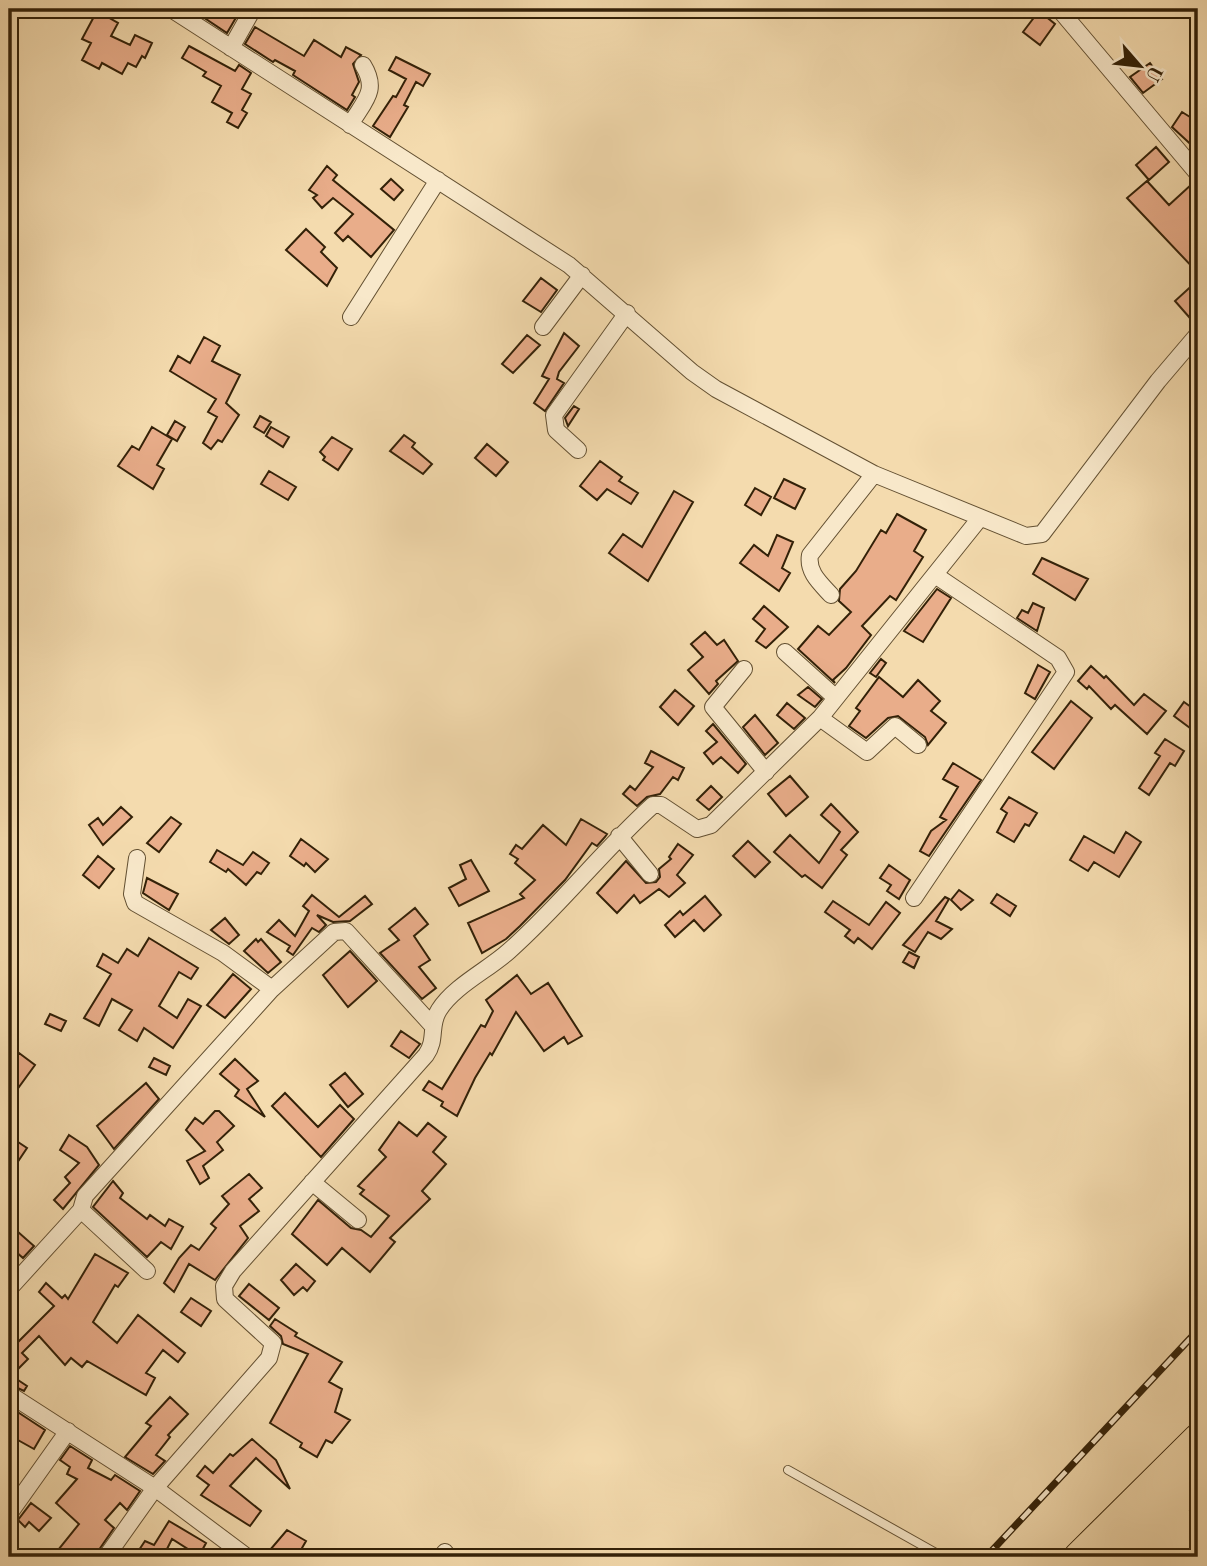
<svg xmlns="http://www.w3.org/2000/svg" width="1207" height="1566" font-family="'Old Standard TT',serif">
<rect width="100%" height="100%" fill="#f4dbae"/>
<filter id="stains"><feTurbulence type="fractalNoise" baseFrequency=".00286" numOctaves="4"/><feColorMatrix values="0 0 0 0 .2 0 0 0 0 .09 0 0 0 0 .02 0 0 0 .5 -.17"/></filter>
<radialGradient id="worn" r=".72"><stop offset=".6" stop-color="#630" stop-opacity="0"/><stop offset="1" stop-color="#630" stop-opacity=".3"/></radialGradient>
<!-- building -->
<path fill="#e9ad8a" stroke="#332108" stroke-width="2" d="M191 9H241L227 33Z
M97 11 118 23 111 36 130 45 135 35 152 43 145 58 142 56 136 67 128 63 122 74 102 63 99 69 82 60 91 43 82 39Z
M1039 11 1055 24 1040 45 1023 32Z
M255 27 304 56 314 40 341 57 346 47 361 55 353 64 359 82 352 95 355 97 347 110 293 75 295 71 275 60 273 62 245 44Z
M189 46 235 71 239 65 251 73 242 89 251 94 242 110 247 113 238 128 227 122 232 113 212 102 221 86 203 76 206 72 182 58Z
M396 57 430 74 423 86 416 82 404 105 408 107 390 137 373 126 393 96 396 97 406 79 389 70Z
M1150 63 1162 79 1143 93 1130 77Z
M1182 112 1198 122V151L1172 127Z
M1156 147 1169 162 1149 180 1136 165Z
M327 166 337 175 333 180 394 230 371 257 348 236 343 241 335 233 353 214 333 198 322 208 313 198 317 195 309 190Z
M391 179 403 190 394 200 381 189Z
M1147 181 1169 205 1193 183 1198 184V273L1127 198Z
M306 229 325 247 321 252 337 268 327 286 286 250Z
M541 278 557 290 541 312 523 301Z
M1198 280V308L1189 317 1175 301Z
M564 333 579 346 559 372 557 379 564 383 545 411 534 403 549 379 542 376Z
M527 335 540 345 513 373 502 364Z
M204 337 220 346 212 361 240 375 226 403 239 415 222 442 218 440 211 449 203 443 217 417 208 412 216 399 170 371 178 356 190 363Z
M574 406 579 409 568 426 565 418Z
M260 416 271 422 264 433 254 427Z
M175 421 185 427 177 441 167 435Z
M152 427 172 439 157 465 164 469 153 489 118 466 132 446 139 450Z
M271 427 289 437 283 447 266 436Z
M404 435 415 443 412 447 432 464 423 474 390 451Z
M332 437 352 449 338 470 323 460 325 457 320 452Z
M487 444 508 462 496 476 475 458Z
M600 461 622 477 619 481 638 493 631 504 607 489 597 500 580 486Z
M269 471 296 487 288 500 261 484Z
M784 479 805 489 795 509 774 498Z
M755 488 771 497 761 515 745 505Z
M674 491 693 502 648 581 609 553 623 534 642 547Z
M897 514 926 530 914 551 923 557 896 600 890 596 862 626 871 635 846 668 833 680 835 683 798 649 818 626 829 635 851 612 839 601 840 589 856 571 881 530 886 533Z
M777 535 793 542 782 568 790 573 779 591 740 563 754 545 768 556Z
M1042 558 1088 579 1075 600 1033 574Z
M937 589 951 598 923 642 904 631Z
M1033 603 1044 608 1037 631 1017 618 1022 610 1028 613Z
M764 606 788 627 766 648 756 641 765 629 753 619Z
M705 632 717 645 724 640 738 661 716 681 718 684 709 694 688 670 703 657 691 644Z
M881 659 886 663 876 677 870 673Z
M1038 665 1050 672 1035 699 1025 693Z
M1091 666 1104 678 1106 676 1134 705 1144 694 1166 711 1147 734 1115 705 1111 709 1089 686 1087 689 1078 681Z
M879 677 903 697 918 680 940 701 931 711 946 723 928 745 925 737 898 716 888 718 866 738 849 726 860 711 856 708Z
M808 687 822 699 815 707 798 695Z
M675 690 694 706 678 725 660 707Z
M1071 701 1092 718 1054 769 1032 752Z
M1184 702 1198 712 1190 728 1174 716Z
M787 703 805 718 794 729 777 715Z
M755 715 778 743 765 755 743 727Z
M713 724 746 764 738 773 721 757 713 764 704 753 717 742 706 731Z
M1165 739 1184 751 1175 766 1170 763 1149 795 1139 788 1160 756 1155 753Z
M651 751 684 768 678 780 673 777 660 794 647 797 637 806 623 794 630 786 635 790 653 767 645 763Z
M953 763 981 780 929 856 920 851 931 831 946 820 940 817 958 787 943 779Z
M790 776 808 797 786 816 768 794Z
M711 786 722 797 709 810 697 800Z
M1009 797 1037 813 1029 826 1025 824 1014 842 997 832 1007 813 1001 809Z
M831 804 858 832 841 850 847 855 822 888 805 875 802 877 774 852 790 835 819 863 840 832 821 815Z
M121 807 132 817 103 845 89 825 98 818 103 825Z
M171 817 181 824 159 852 147 843Z
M581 819 607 834 605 837 597 846 592 843 565 880 520 926 506 939 482 953 468 923 524 898 520 894 535 880 515 863 518 859 510 854 516 845 522 849 543 825 566 845Z
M1126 832 1141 842 1119 877 1094 862 1088 871 1070 860 1084 836 1114 853Z
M301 839 328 859 315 872 306 863 304 866 290 856Z
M748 841 770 862 755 877 733 856Z
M678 844 693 855 677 875 685 883 669 897 659 889 640 903 634 895 617 913 597 893 626 861 646 883 656 882 660 877 659 869 671 859 669 857Z
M217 850 243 865 253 852 269 863 261 874 257 872 246 885 228 869 226 872 210 862Z
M98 856 114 869 99 888 83 875Z
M471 860 489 891 459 906 449 888 466 879 460 865Z
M889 865 910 880 899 899 887 891 891 885 880 878Z
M147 878 178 894 169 910 143 893Z
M959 890 973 900 961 910 951 900Z
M997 894 1016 906 1010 916 991 903Z
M312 895 339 917 365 896 372 904 350 921 333 922 317 915 326 925 319 932 312 928 293 955 287 951 290 946 267 932 279 920 295 936 309 911 303 906Z
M705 896 721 915 704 931 694 920 675 937 665 925 680 911 683 915Z
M945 897 949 899 936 921 952 929 941 939 928 932 915 952 903 945Z
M833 901 869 925 886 902 900 913 872 949 858 938 854 943 845 936 850 930 825 912Z
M415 908 428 924 414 936 430 960 419 967 436 988 422 999 380 953 399 940 389 929Z
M225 918 239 935 229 944 211 930Z
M149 938 198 968 191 979 179 972 159 1006 177 1018 188 999 201 1006 173 1048 144 1028 137 1041 119 1030 132 1010 112 999 99 1026 84 1018 111 974 97 966 103 954 118 963 127 949 138 956Z
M256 939 258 942 261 939 281 962 268 973 244 951Z
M350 951 377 981 348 1007 323 975Z
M909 952 919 957 914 968 903 962Z
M233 974 251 989 225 1018 207 1005Z
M517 975 531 994 548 983 582 1036 568 1044 564 1037 544 1051 516 1012 492 1055 490 1053 475 1078 457 1116 441 1106 443 1102 423 1090 429 1081 442 1089 481 1025 485 1027 493 1011 486 1000Z
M50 1014 66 1021 61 1031 45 1024Z
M401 1031 420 1044 409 1058 391 1046Z
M19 1053 35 1065 16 1091 9 1085V1068Z
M154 1058 170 1066 166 1075 149 1067Z
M235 1059 258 1081 247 1089 265 1117 235 1096 239 1090 220 1074Z
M345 1073 363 1094 348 1107 330 1085Z
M146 1083 159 1099 114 1149 97 1126Z
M285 1093 318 1127 340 1105 354 1119 321 1157 272 1106Z
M215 1111H219L234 1126 217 1142 223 1150 203 1166 209 1178 200 1184 187 1161 205 1151 186 1130 195 1118 203 1124Z
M399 1122 417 1136 428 1123 446 1137 433 1152 446 1164 422 1191 430 1199 390 1238 395 1242 370 1272 342 1248 327 1265 292 1234 318 1200 351 1228 361 1230 371 1237 389 1216 360 1194 364 1190 358 1186 386 1157 379 1150Z
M69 1135 87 1147 99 1165 63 1209 54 1200 70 1183 65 1177 79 1163 60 1150Z
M9 1136 27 1148 9 1175Z
M249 1174 262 1188 249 1199 259 1211 240 1226 248 1238 215 1280 189 1264 174 1292 164 1283 179 1258 191 1245 199 1250 216 1228 211 1224 229 1204 222 1196Z
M113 1181 123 1193 120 1198 147 1219 150 1215 165 1226 169 1219 183 1227 171 1249 161 1242 147 1257 93 1207Z
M9 1224 34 1246 23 1258 15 1251 9 1259Z
M95 1254 128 1273 118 1287 115 1285 93 1322 117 1343 138 1315 185 1353 178 1362 163 1350 146 1373 155 1378 146 1395 87 1361 82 1367 71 1358 65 1365 39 1336 22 1353 28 1359 18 1369 9 1360V1339L15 1345 54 1306 39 1292 46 1283 62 1298 65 1295 68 1299Z
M296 1264 315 1281 307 1291 303 1287 294 1295 281 1280Z
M249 1284 279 1308 269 1320 239 1296Z
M191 1298 211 1311 201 1326 181 1312Z
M275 1319 297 1333 295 1336 342 1362 329 1382 342 1389 335 1412 350 1420 332 1443 326 1440 317 1457 300 1447 302 1443 270 1423 308 1354 283 1344 281 1336 270 1326Z
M9 1374 27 1386 24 1391 9 1384Z
M170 1397 188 1414 168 1435 170 1437 156 1455 165 1461 153 1474 125 1457 151 1426 146 1423Z
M13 1409 45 1430 34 1449 16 1439 9 1449V1417Z
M252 1439 276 1460 290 1489 256 1458 230 1486 261 1511 250 1526 201 1495 209 1485 197 1476 205 1466 213 1473 230 1454 233 1456Z
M70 1446 92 1460 88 1468 111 1480 115 1475 140 1491 127 1510 120 1503 105 1520 114 1528 94 1557H67L58 1550 79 1524 56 1503 77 1479 67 1474 70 1467 60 1460Z
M31 1503 51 1518 39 1531 29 1522 25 1527 18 1520Z
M169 1521 206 1543 199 1556 172 1539 163 1557H140L144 1552 139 1550 145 1541 154 1545Z
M287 1530 306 1541 302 1548 312 1557H264Z"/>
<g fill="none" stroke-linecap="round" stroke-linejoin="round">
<!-- lane casing -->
<g stroke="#635032" stroke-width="10">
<path id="lane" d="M788 1470 943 1557"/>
</g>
<!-- street casing -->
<g stroke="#635032" stroke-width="18">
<path id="street" d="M171 9 569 265 692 372 716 389 874 474 1026 536 1042 534 1158 381 1198 334
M1059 9 1198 174
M231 48 253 9
M350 125C364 101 379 91 363 65
M351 317 438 180
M543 327 582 275
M578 450 556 430 554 415 627 313
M831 595C820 583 807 572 810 555L874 474
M785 652 836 698
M744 669 713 707 766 772
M820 718 867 752 895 726 918 745
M619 836 650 874
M137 858 132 894 135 903 223 953 272 989
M914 898 1066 672 1058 658 935 575
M312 1182 358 1220
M81 1210 147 1271
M9 1289 81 1210 85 1196 272 989 334 932 346 931 431 1024
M9 1394 155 1488 247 1557
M9 1514 68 1431
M106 1557 155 1488 269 1358 273 1343 225 1299 224 1286 233 1271 426 1055C437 1040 429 1025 439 1010 454 986 488 970 509 951 560 906 602 851 653 805H661L697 829 711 825 820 718 980 518
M441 1557 445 1552"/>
</g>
<!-- highway casing -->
<g stroke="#332108" stroke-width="32">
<path id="highway" d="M1079 1557 1198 1439
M1119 1557 1198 1480
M1157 1557 1198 1522"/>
</g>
<!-- lane -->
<use href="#lane" stroke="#f8e8ca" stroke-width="8"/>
<!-- street -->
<use href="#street" stroke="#f8e8ca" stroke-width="16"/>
<!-- highway -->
<use href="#highway" stroke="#f4dbae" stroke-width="30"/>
<!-- rail casing -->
<g stroke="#332108" stroke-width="7">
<path id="rail" d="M986 1557 1198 1330"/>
</g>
<!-- rail -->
<use href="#rail" stroke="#f8e8ca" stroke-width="4.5" stroke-dasharray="13" stroke-linecap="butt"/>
</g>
<!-- margin -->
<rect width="1207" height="1566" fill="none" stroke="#f4dbae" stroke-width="35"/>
<rect x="10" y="10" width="1186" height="1545" fill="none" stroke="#332108" stroke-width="3.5"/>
<rect x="18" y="18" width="1172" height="1531" fill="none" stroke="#332108" stroke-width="2"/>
<!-- north arrow -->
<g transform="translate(1140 66) rotate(118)" stroke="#f8e8ca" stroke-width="5" paint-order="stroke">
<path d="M0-5L12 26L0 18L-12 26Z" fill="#332108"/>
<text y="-10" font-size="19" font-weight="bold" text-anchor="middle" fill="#332108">U</text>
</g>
<rect width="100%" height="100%" filter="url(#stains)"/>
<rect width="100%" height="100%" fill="url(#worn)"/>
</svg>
